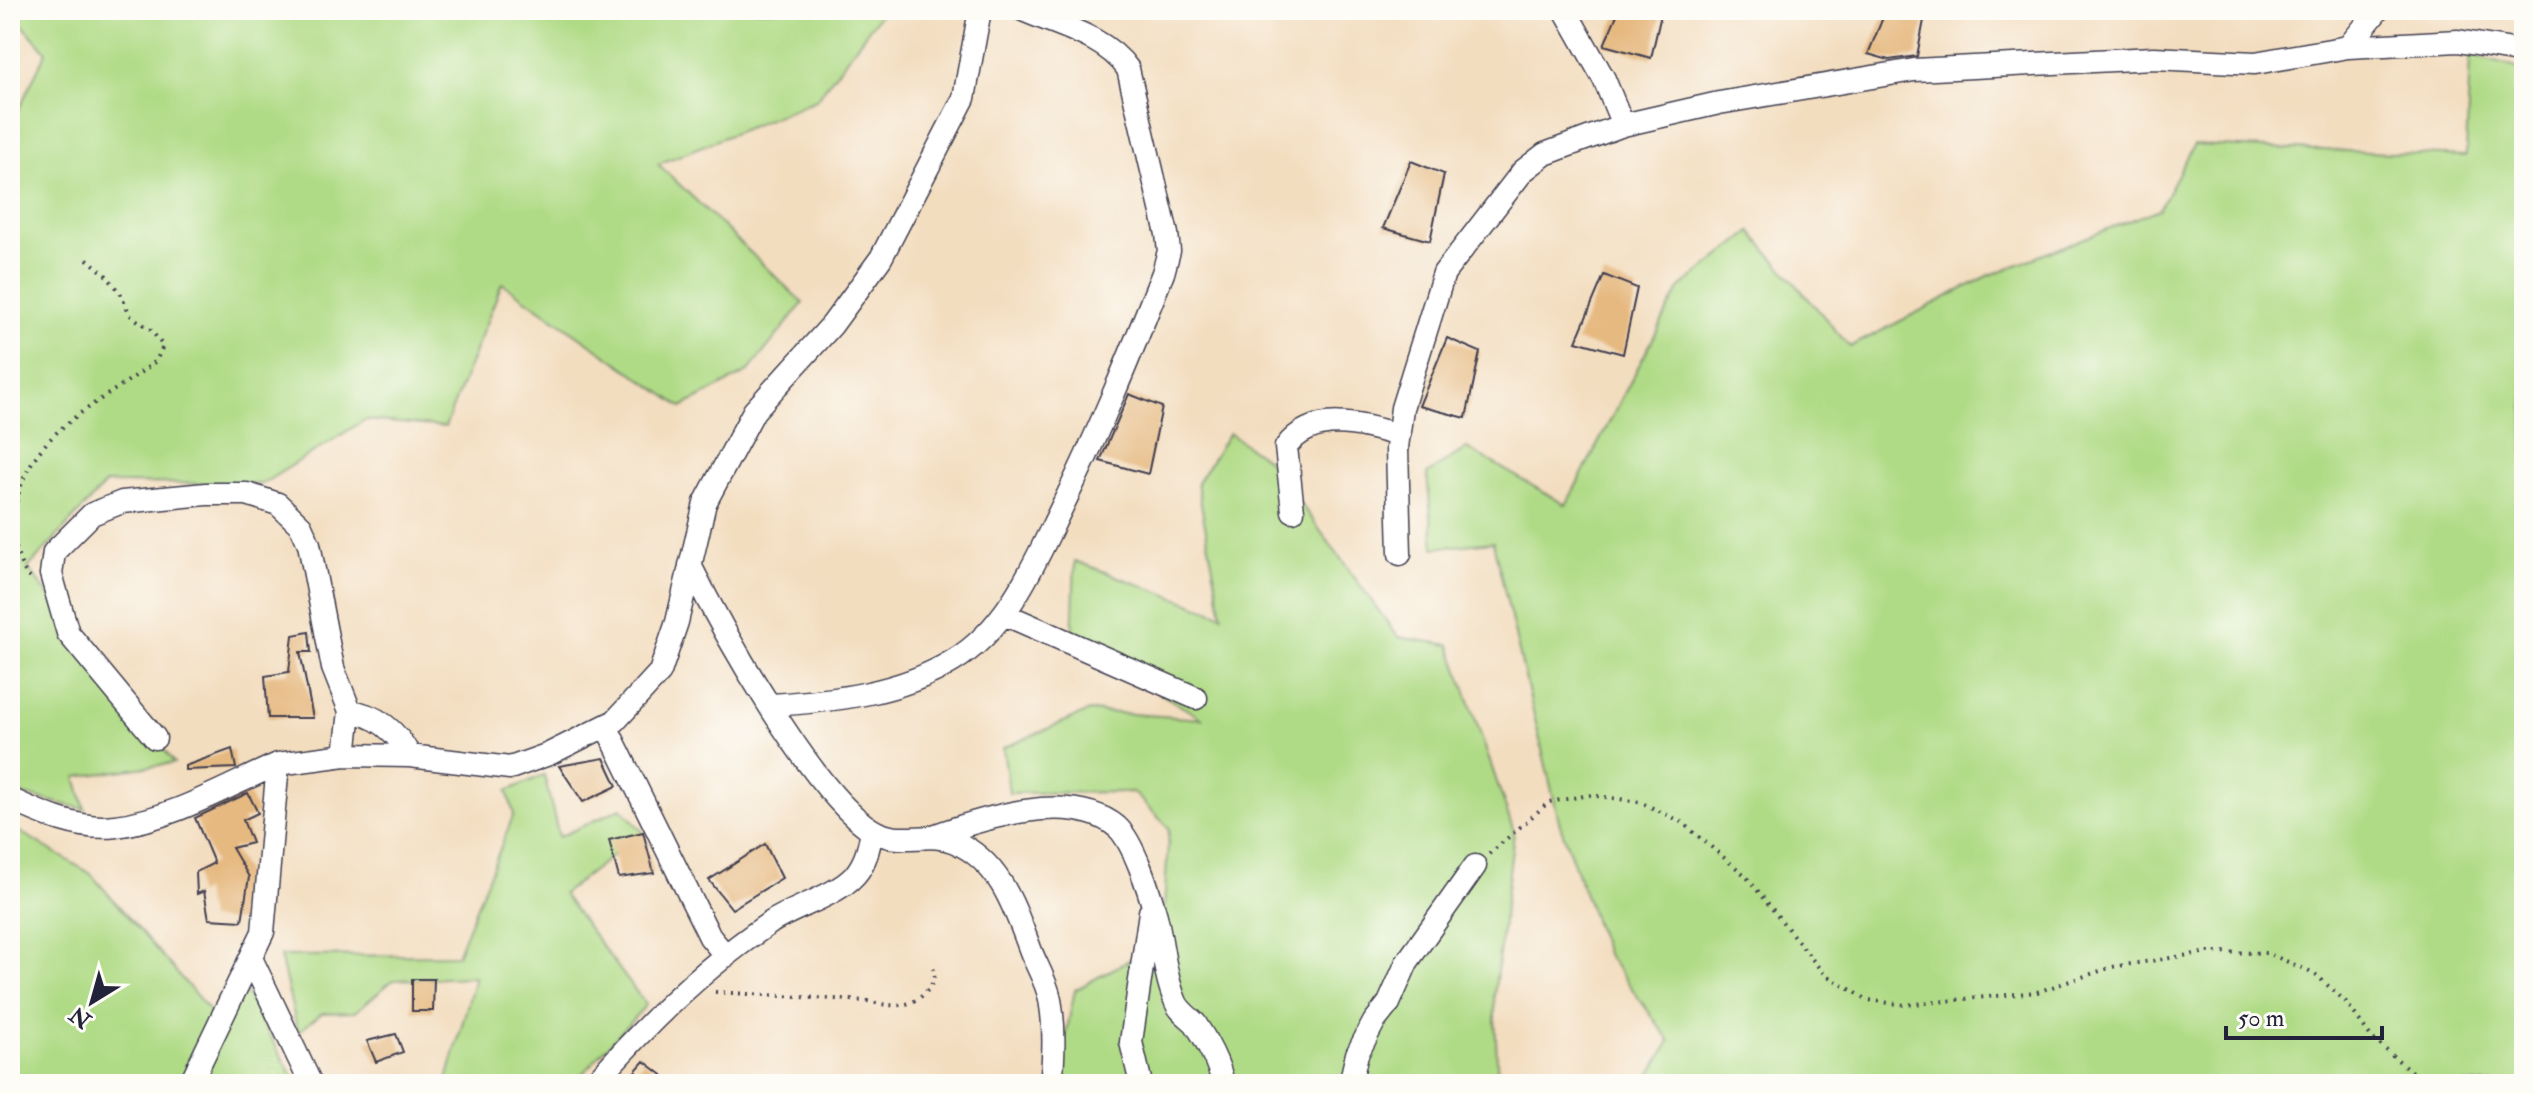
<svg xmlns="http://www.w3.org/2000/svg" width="2534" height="1094" font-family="'IM FELL Double Pica',serif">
<rect width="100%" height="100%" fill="#fdfcf7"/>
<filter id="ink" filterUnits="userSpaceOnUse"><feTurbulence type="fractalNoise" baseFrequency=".0125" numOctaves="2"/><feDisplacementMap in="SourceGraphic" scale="16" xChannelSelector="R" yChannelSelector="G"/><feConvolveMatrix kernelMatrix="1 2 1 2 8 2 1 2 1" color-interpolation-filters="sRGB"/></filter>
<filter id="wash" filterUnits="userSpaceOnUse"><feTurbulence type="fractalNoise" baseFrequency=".006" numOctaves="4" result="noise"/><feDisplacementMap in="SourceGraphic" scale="32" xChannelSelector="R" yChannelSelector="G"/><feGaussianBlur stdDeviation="1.8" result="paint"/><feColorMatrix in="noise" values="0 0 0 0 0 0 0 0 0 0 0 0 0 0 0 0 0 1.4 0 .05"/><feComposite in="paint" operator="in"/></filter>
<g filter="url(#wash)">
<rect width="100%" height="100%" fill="#f3ddbf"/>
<!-- green -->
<path fill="#b0db86" stroke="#697e60" stroke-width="2" d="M10 10H883L816 100 658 164 803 303 748 372 682 407 502 283 445 427 365 420 262 484 106 483 28 568 174 763 76 777 85 809 10 792V128L46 52Z
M2470 55 2524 70V1084H1645L1670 1041 1606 953 1560 825 1493 542 1434 548 1427 474 1467 448 1566 505 1679 289 1751 232 1850 347 1988 276 2159 209 2194 145 2466 156Z
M1229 433 1270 462 1398 637 1450 645 1514 832 1494 996 1498 1084H1056L1075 990 1162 942 1169 828 1133 792 1009 793 1003 748 1089 711 1203 719 1072 641 1075 561 1222 615 1197 483Z
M544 775 559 837 621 808 643 832 563 894 646 1005 573 1084H446L475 977 393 980 355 1012 322 1013 298 1032 280 956 457 955 514 814 507 791Z
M10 826 91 874 221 1024 243 988 297 1084H10Z"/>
<g id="blocks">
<!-- building -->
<path fill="#e6b981" d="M1619 10H1662L1651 58 1604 45Z
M1886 10H1926L1917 56 1889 60 1868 54Z
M1411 161 1444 174 1430 241 1383 228Z
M1604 275 1637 288 1623 354 1576 341Z
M1447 338 1480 352 1466 418 1419 406Z
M1129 394 1162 407 1148 474 1100 461Z
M309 632 311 652H300L313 718H268L265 676 289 672 293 635Z
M232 749 236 768 185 770V766Z
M604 758 617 786 583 802 559 766Z
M248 793 258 813 243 820 252 843 232 848 249 877 242 921 209 919 204 891 197 894 196 872 214 863 195 818Z
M643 832 654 873 619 878 609 840Z
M765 844 782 878 732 909 709 880Z
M412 979H434L433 1011H412Z
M396 1034 403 1052 376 1062 367 1041Z
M644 1061 674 1084H624Z"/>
</g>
</g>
<g filter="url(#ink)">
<use href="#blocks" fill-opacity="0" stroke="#413e4f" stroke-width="2"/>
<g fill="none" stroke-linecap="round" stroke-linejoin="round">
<!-- minor casing -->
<g stroke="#413e4f" stroke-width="25">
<path id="minor" d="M1565 10 1604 79 1623 125
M2348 47 2458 41 2524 52
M1293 511 1286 447C1313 411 1360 424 1399 435
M1400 554 1397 448 1402 408 1444 273 1523 171 1545 154 1623 125 1719 103 1914 70 2154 58 2255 63 2348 47 2378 10
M690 565C722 630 814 795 872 830 899 847 929 830 955 842 1002 863 1015 910 1032 954 1038 968 1047 984 1050 999 1055 1027 1054 1056 1051 1084
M1004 614 1196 698
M771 705C832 701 899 694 953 661 1008 628 1034 564 1061 509 1099 432 1131 353 1163 273L1169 251 1167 234 1128 69C1105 36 1059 26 1023 10
M606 726 710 937 726 956
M155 738 68 633 51 574 54 552 92 514 122 502 206 494H247L278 504 301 526 309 544 333 668 350 711C378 715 397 732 410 756
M345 755 350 711
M10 799C42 814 80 831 116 826 172 819 227 786 278 764
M933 836C981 819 1071 789 1117 827 1134 842 1150 894 1156 916 1163 944 1164 974 1175 1000 1178 1010 1188 1016 1195 1023 1206 1039 1220 1065 1223 1084
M251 958 311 1084
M190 1084 263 932 278 764 345 755 410 756 510 768 549 754 615 721 660 672 677 622 705 503 754 411 832 325 881 258 964 98 980 10
M594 1084C646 1024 703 968 770 923 792 908 838 895 855 875 866 862 869 847 872 831
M1141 1084 1131 1042 1150 912
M1350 1084 1357 1054 1374 1022 1389 1003 1407 962 1475 866"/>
</g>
<!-- path -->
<path stroke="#413e4f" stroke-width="4" stroke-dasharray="2 6" stroke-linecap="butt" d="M30 578C18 565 14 544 14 526 17 434 94 409 156 361L163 346 151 330 130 315 120 292 105 274 86 258
M1489 854 1549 802 1590 795 1640 802 1680 821 1746 876 1824 974 1868 1000 1905 1005 2037 992 2112 967 2208 952 2267 953 2314 973 2346 1002 2372 1038 2426 1084
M715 992 867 1001C892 1007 913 1010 930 987 936 978 935 972 931 963"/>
<!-- minor -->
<use href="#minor" stroke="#fff" stroke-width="22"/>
</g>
</g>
<!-- margin -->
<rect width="2534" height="1094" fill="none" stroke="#fdfcf7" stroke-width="40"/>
<!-- north arrow -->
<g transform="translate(92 1002) rotate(217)" stroke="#fdfcf7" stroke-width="6" paint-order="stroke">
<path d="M0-6L14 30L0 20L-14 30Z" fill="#22223b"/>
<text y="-12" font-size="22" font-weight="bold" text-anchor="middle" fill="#22223b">N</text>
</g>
<!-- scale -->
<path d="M2226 1026v12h156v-12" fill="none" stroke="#22223b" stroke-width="4"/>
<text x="2238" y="1026" font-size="24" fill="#22223b" stroke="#fdfcf7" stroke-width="6" paint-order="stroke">50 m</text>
</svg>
